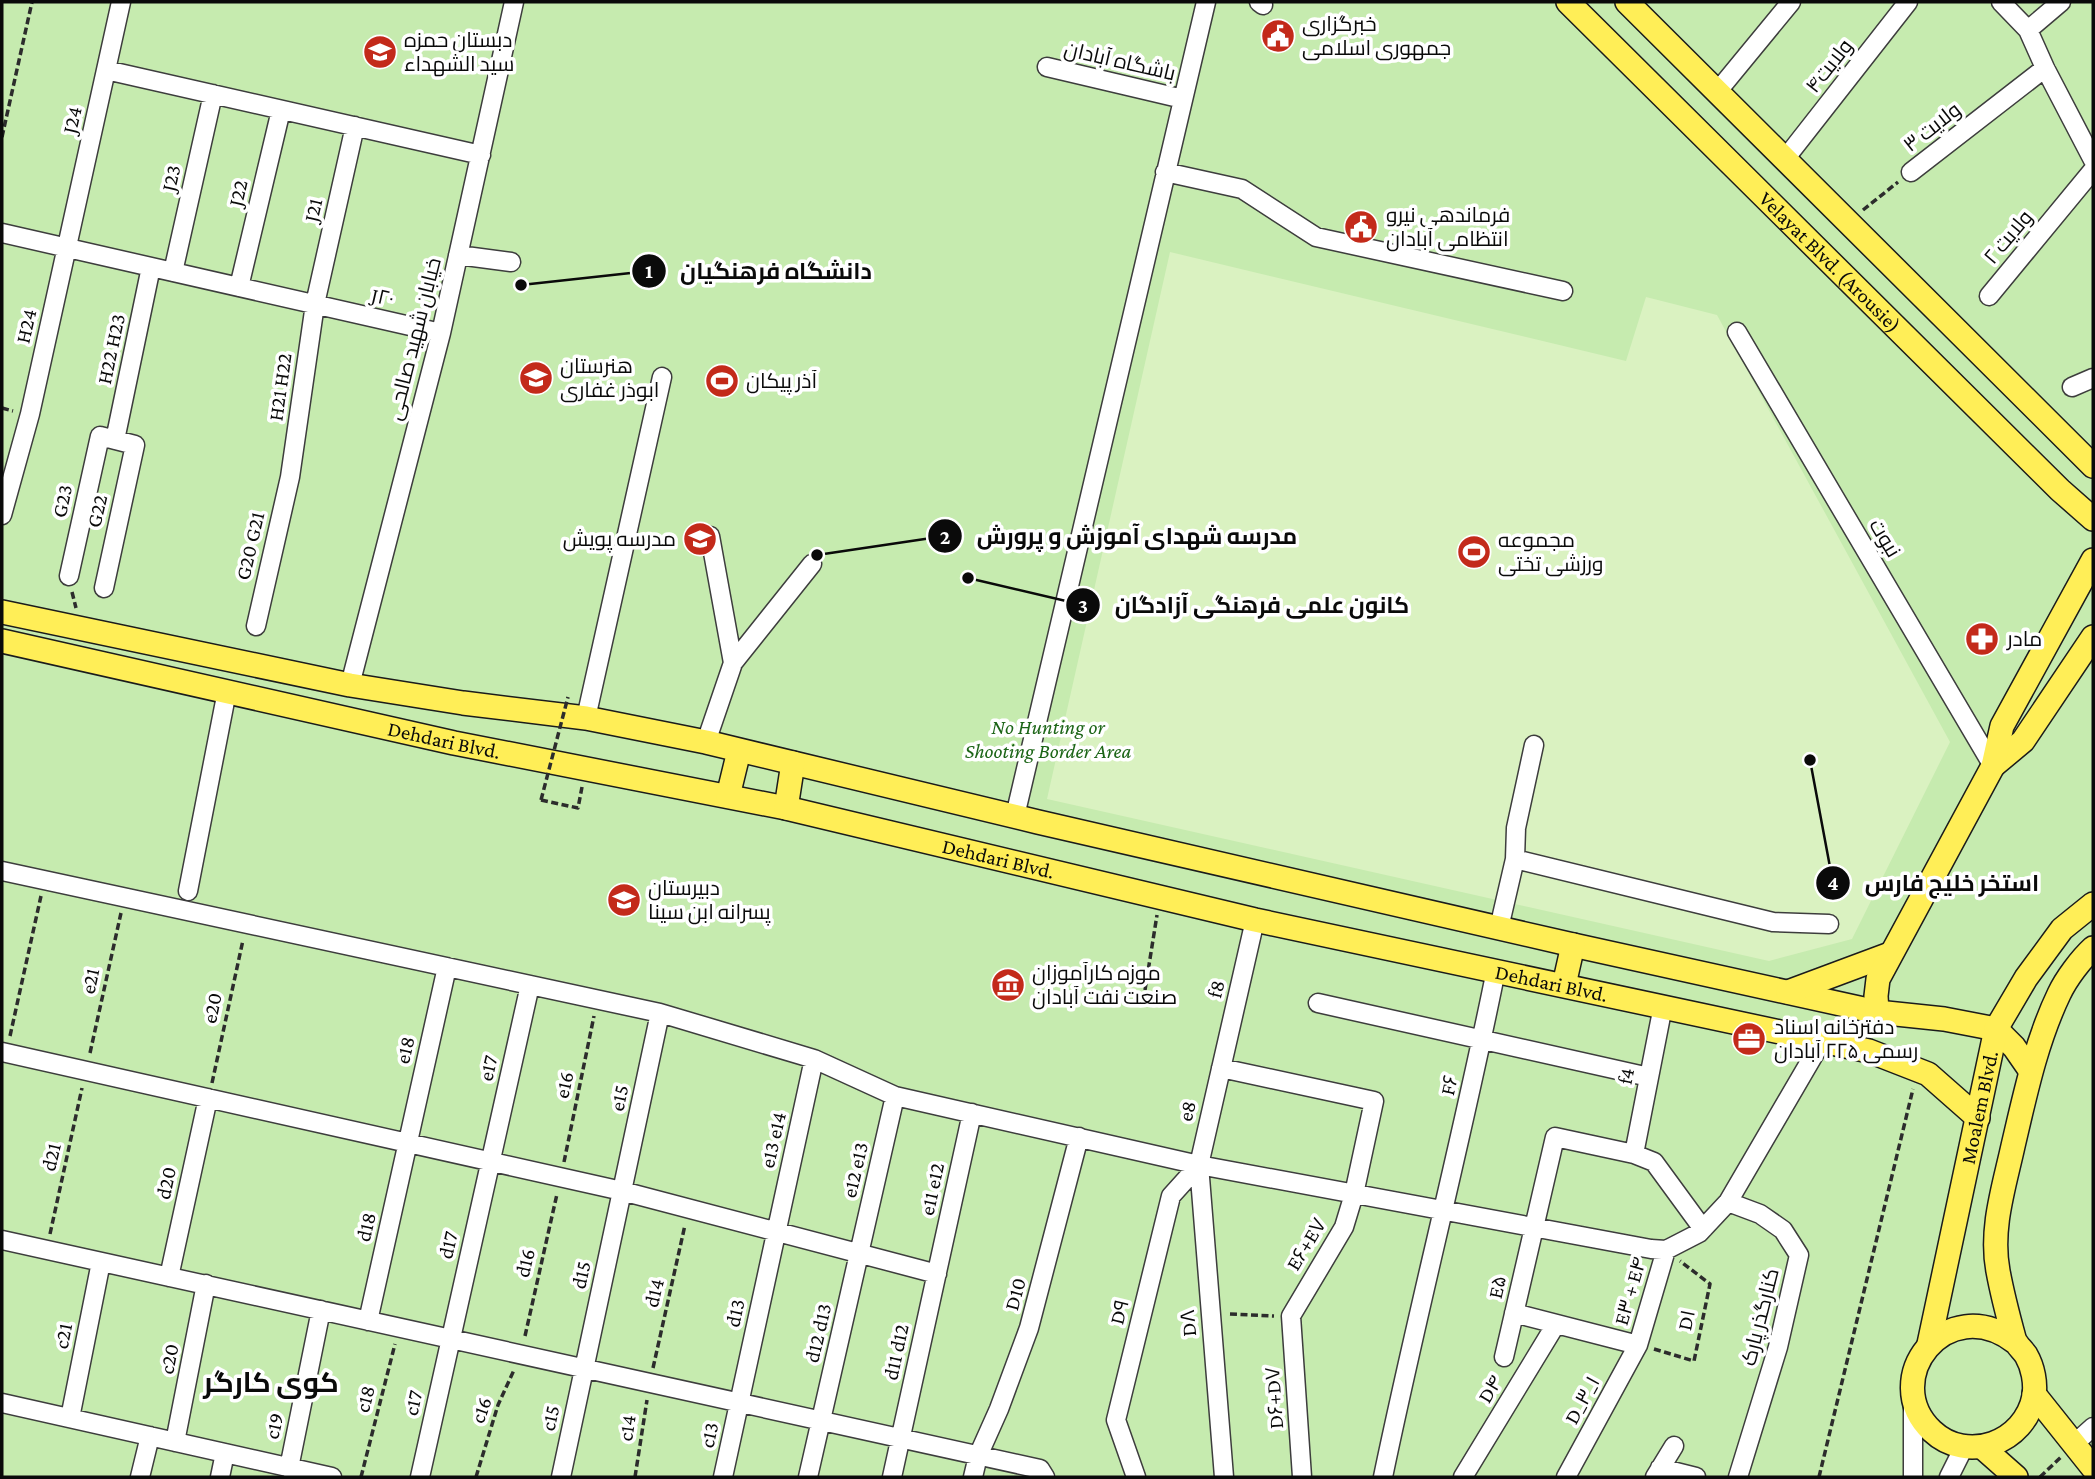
<svg xmlns="http://www.w3.org/2000/svg" width="2095" height="1479" font-family="'Crimson Pro',Cairo,serif">
<rect width="100%" height="100%" fill="#fffee7"/>
<!-- green -->
<path fill="#c6ebaf" d="M2 2H2093V1477H2Z"/>
<!-- pitch -->
<path fill="#daf2c1" d="M1170 252 1626 361 1646 297 1717 315 1950 742 1852 939 1769 961 1047 799Z"/>
<g fill="none" stroke-linecap="round" stroke-linejoin="round">
<!-- minor casing -->
<g stroke="#3d3d3d" stroke-width="21">
<path id="minor" d="M1259 2 1263 5
M2001 2 2028 30 2045 68 2093 160
M2028 30 2061 2
M1047 67 1183 99
M106 70 481 155
M1717 92 1791 2
M1785 159 1908 2
M1165 172 1242 189 1316 237 1563 291
M1911 172 2045 68
M2 233 441 333
M458 255 511 262
M173 272 213 94
M239 287 281 110
M1989 296 2093 170
M1737 332 1993 766
M2072 387 2093 378
M115 440 151 267
M2 515 30 414 121 2
M710 536 733 663
M69 576 100 436 135 445 104 588
M256 626 290 477 315 304 355 126
M350 685 441 333 514 2
M586 718 662 377
M706 742 733 663 812 564
M1015 816 1206 2
M1515 859 1516 828 1534 745
M2 871 660 1013 814 1059 895 1096 1199 1165 1651 1249 1666 1250 1699 1233 1728 1202 1822 1041
M188 891 227 691
M1499 928 1515 859 1773 922 1829 924
M1318 1003 1649 1077
M2 1052 622 1191 937 1274
M1221 1068 1374 1101 1354 1194 1344 1227 1291 1316 1302 1477
M1634 1154 1663 1006
M1728 1202 1760 1214 1783 1230 1799 1255 1778 1347 1738 1477
M2 1240 1040 1469 1045 1477
M169 1277 208 1098
M1514 1313 1638 1345
M368 1321 447 967
M1504 1357 1555 1137 1634 1154 1654 1162 1703 1229
M2 1403 332 1477
M70 1418 101 1262
M175 1442 206 1284
M2074 1444 2093 1427
M289 1468 321 1310
M1660 1468 1696 1477
M140 1477 150 1436
M220 1477 225 1453
M420 1477 530 985
M561 1477 660 1013
M723 1477 814 1059
M808 1477 895 1096
M892 1477 972 1113
M973 1477 978 1456 999 1409 1029 1328 1079 1137
M1136 1477 1116 1420 1171 1196 1199 1165
M1224 1477 1199 1165 1255 920
M1383 1477C1418 1308 1462 1140 1496 970
M1463 1477 1556 1324
M1566 1477 1638 1345 1666 1250
M1655 1477 1674 1446
M1913 1477V1401
M1949 1477 1964 1447"/>
</g>
<!-- major casing -->
<g stroke="#1b1b1b" stroke-width="26">
<g id="major">
<path id="s1" d="M1568 2 2060 490 2093 519"/>
<path d="M1627 2 2093 466"/>
<path d="M2 612 350 685 463 703 586 718 706 742 1038 822 1573 945 1877 1012 1944 1019 1996 1029"/>
<path id="s2" d="M2 641 454 743 786 808 1255 920 1869 1051 1928 1074 1978 1118"/>
<path d="M1993 766 2023 741 2093 637"/>
<path d="M728 796 739 751"/>
<path d="M786 808 793 763"/>
<path d="M1564 985 1573 945"/>
<path d="M1788 992 1890 954"/>
<path d="M1877 1012 1876 996 1878 979 1993 766 2002 726 2093 560"/>
<path d="M1996 1029 2014 1047 2030 1070"/>
<path d="M2015 1342C1946 1290 1878 1380 1932 1431 1967 1464 2025 1443 2034 1396 2036 1383 2033 1367 2026 1355 2022 1349 2016 1345 2014 1338 2008 1316 2002 1293 1998 1271 1990 1229 2004 1187 2013 1146 2025 1095 2036 1042 2059 994 2066 979 2081 959 2093 948"/>
<path id="s3" d="M1929 1344 1996 1029 2026 978 2062 929 2093 904"/>
<path d="M2034 1394 2093 1468"/>
<path d="M1982 1447 2016 1477"/>
</g>
</g>
<!-- path -->
<path stroke="#2c2c2c" stroke-width="3.5" stroke-dasharray="7 3.5" stroke-linecap="butt" d="M2 137 32 2
M1863 210 1898 182
M2 408 13 411
M72 592 76 608
M541 800 578 808 582 787
M1145 990 1157 915
M10 1036 41 896
M90 1053 121 913
M212 1083 243 940
M564 1162 594 1016
M50 1234 82 1088
M1230 1314 1274 1316
M525 1336 557 1194
M1654 1349 1694 1361 1710 1284 1680 1261
M653 1368 685 1225
M361 1477 395 1344
M476 1477 498 1405 514 1370
M635 1477 647 1400
M1819 1477 1913 1089
M2040 1477 2061 1457"/>
<!-- minor -->
<use href="#minor" stroke="#fff" stroke-width="18"/>
<!-- major -->
<use href="#major" stroke="#ffee57" stroke-width="23"/>
<!-- path-bridge -->
<path stroke="#2c2c2c" stroke-width="3.5" stroke-dasharray="7 3.5" stroke-linecap="butt" d="M541 800 568 697"/>
</g>
<!-- icons -->
<defs>
<g id="civic-disc" transform="scale(1.75)"><circle r="9.5" fill="#c32a1a" stroke="#fff"/><path d="M-.6-6.5H3V-4.5H.6V-3L4-1V1h2V6H-6V1h2V-1L-.6-3ZM-1.2 2.5V6h2.4V2.5Z" fill="#fff"/></g>
<g id="school-disc" transform="scale(1.75)"><circle r="9.5" fill="#c32a1a" stroke="#fff"/><path d="M0-5L7-2L0 1L-7-2ZM-4 1L0 2.5L4 1V4Q0 6-4 4Z" fill="#fff"/></g>
<g id="stadium-disc" transform="scale(1.75)"><circle r="9.5" fill="#c32a1a" stroke="#fff"/><path d="M0-5a6.5 5 0 1 0 0 10a6.5 5 0 1 0 0-10ZM-3.5-1.8h7v3.6h-7Z" fill="#fff"/></g>
<g id="pharmacy-disc" transform="scale(1.75)"><circle r="9.5" fill="#c32a1a" stroke="#fff"/><path d="M-2-6h4v4h4v4h-4v4h-4v-4h-4v-4h4Z" fill="#fff"/></g>
<g id="museum-disc" transform="scale(1.75)"><circle r="9.5" fill="#c32a1a" stroke="#fff"/><path d="M0-6L6-3V-2H-6V-3ZM-5-1h2V3h-2ZM-1-1h2V3h-2ZM3-1h2V3H3ZM-6 4H6V6H-6Z" fill="#fff"/></g>
<g id="office-disc" transform="scale(1.75)"><circle r="9.5" fill="#c32a1a" stroke="#fff"/><path d="M-6-3h4V-5.5h4V-3h4V5H-6ZM-1-4.5V-3h2v-1.5ZM-6 0V1H6V0Z" fill="#fff"/></g>
</defs>
<g fill-rule="evenodd">
<use href="#civic-disc" x="1278" y="36"/>
<use href="#school-disc" x="380" y="52"/>
<use href="#civic-disc" x="1361" y="227"/>
<use href="#school-disc" x="536" y="378"/>
<use href="#stadium-disc" x="722" y="381"/>
<use href="#school-disc" x="700" y="539"/>
<use href="#stadium-disc" x="1474" y="552"/>
<use href="#pharmacy-disc" x="1982" y="639"/>
<use href="#school-disc" x="624" y="900"/>
<use href="#museum-disc" x="1008" y="985"/>
<use href="#office-disc" x="1749" y="1039"/>
</g>
<g text-anchor="middle" dominant-baseline="central" stroke-width="7" stroke-linejoin="round" paint-order="stroke">
<!-- poi labels -->
<g font-size="21" fill="#0a0a0a" stroke="#fff" text-anchor="start">
<text x="1302" y="24">خبرگزاری<tspan x="1302" dy="24">جمهوری اسلامی</tspan></text>
<text x="404" y="40">دبستان حمزه<tspan x="404" dy="24">سید الشهداء</tspan></text>
<text x="1386" y="215">فرماندهی نیرو<tspan x="1386" dy="24">انتظامی آبادان</tspan></text>
<text x="560" y="366">هنرستان<tspan x="560" dy="24">ابوذر غفاری</tspan></text>
<text x="746" y="381">آذر پیکان</text>
<text x="676" y="539" text-anchor="end">مدرسه پویش</text>
<text x="1498" y="540">مجموعه<tspan x="1498" dy="24">ورزشی تختی</tspan></text>
<text x="2007" y="639">مادر</text>
<text x="648" y="888">دبیرستان<tspan x="648" dy="24">پسرانه ابن سینا</tspan></text>
<text x="1032" y="973">موزه کارآموزان<tspan x="1032" dy="24">صنعت نفت آبادان</tspan></text>
<text x="1774" y="1027">دفترخانه اسناد<tspan x="1774" dy="24">رسمی ۲۲۵ آبادان</tspan></text>
</g>
<!-- street labels -->
<g font-size="21" fill="#0a0a0a" stroke="#fff">
<text transform="translate(1120 61) rotate(13)">باشگاه آبادان</text>
<text transform="translate(1829 66) rotate(-52)">ولایت۴</text>
<text transform="translate(72 120) rotate(-77)">J24</text>
<text transform="translate(1932 127) rotate(-38)">ولایت ۳</text>
<text transform="translate(171 178) rotate(-77)">J23</text>
<text transform="translate(238 193) rotate(-77)">J22</text>
<text transform="translate(313 210) rotate(-77)">J21</text>
<text transform="translate(2008 237) rotate(-50)">ولایت ۲</text>
<text stroke="none"><textPath href="#s1" startOffset="369">Velayat Blvd. (Arousie)</textPath></text>
<text transform="translate(383 297) rotate(13)">J۲۰</text>
<text transform="translate(26 326) rotate(-77)">H24</text>
<text transform="translate(414 339) rotate(-76)">خیابان شهید صالحی</text>
<text transform="translate(111 349) rotate(-78)">H22 H23</text>
<text transform="translate(280 387) rotate(-82)">H21 H22</text>
<text transform="translate(62 501) rotate(-78)">G23</text>
<text transform="translate(97 511) rotate(-77)">G22</text>
<text transform="translate(1885 538) rotate(59)">نبوت</text>
<text transform="translate(250 546) rotate(-77)">G20 G21</text>
<text stroke="none"><textPath href="#s2" startOffset="453">Dehdari Blvd.</textPath></text>
<text stroke="none"><textPath href="#s2" startOffset="1020">Dehdari Blvd.</textPath></text>
<text transform="translate(90 981) rotate(-78)">e21</text>
<text stroke="none"><textPath href="#s2" startOffset="1587">Dehdari Blvd.</textPath></text>
<text transform="translate(1216 989) rotate(-77)">f8</text>
<text transform="translate(212 1008) rotate(-78)">e20</text>
<text transform="translate(405 1050) rotate(-77)">e18</text>
<text transform="translate(488 1068) rotate(-77)">e17</text>
<text transform="translate(1626 1076) rotate(-79)">f4</text>
<text transform="translate(564 1085) rotate(-78)">e16</text>
<text transform="translate(1449 1085) rotate(-77)">F۶</text>
<text transform="translate(619 1098) rotate(-78)">e15</text>
<text stroke="none"><textPath href="#s3" startOffset="242">Moalem Blvd.</textPath></text>
<text transform="translate(1187 1111) rotate(-77)">e8</text>
<text transform="translate(773 1140) rotate(-77)">e13 e14</text>
<text transform="translate(51 1157) rotate(-77)">d21</text>
<text transform="translate(855 1170) rotate(-77)">e12 e13</text>
<text transform="translate(166 1183) rotate(-78)">d20</text>
<text transform="translate(932 1189) rotate(-78)">e11 e12</text>
<text transform="translate(366 1227) rotate(-77)">d18</text>
<text transform="translate(1306 1244) rotate(-59)">E۶+E۷</text>
<text transform="translate(448 1245) rotate(-77)">d17</text>
<text transform="translate(525 1263) rotate(-77)">d16</text>
<text transform="translate(581 1275) rotate(-78)">d15</text>
<text transform="translate(1497 1287) rotate(-77)">E۵</text>
<text transform="translate(1630 1291) rotate(-74)">E۳ + E۴</text>
<text transform="translate(654 1293) rotate(-77)">d14</text>
<text transform="translate(1015 1294) rotate(-75)">D10</text>
<text transform="translate(1119 1312) rotate(-76)">D۹</text>
<text transform="translate(735 1313) rotate(-78)">d13</text>
<text transform="translate(1760 1317) rotate(-76)">کنارگذر پارک</text>
<text transform="translate(1686 1320) rotate(-78)">D۱</text>
<text transform="translate(1188 1323) rotate(-95)">D۸</text>
<text transform="translate(818 1333) rotate(-77)">d12 d13</text>
<text transform="translate(63 1336) rotate(-79)">c21</text>
<text transform="translate(896 1352) rotate(-78)">d11 d12</text>
<text transform="translate(169 1359) rotate(-79)">c20</text>
<text transform="translate(1490 1389) rotate(-59)">D۴</text>
<text transform="translate(1274 1398) rotate(-94)">D۶+D۷</text>
<text transform="translate(365 1399) rotate(-76)">c18</text>
<text transform="translate(1582 1400) rotate(-61)">D_۳_۱</text>
<text transform="translate(413 1403) rotate(-78)">c17</text>
<text transform="translate(481 1410) rotate(-71)">c16</text>
<text transform="translate(550 1418) rotate(-78)">c15</text>
<text transform="translate(274 1426) rotate(-78)">c19</text>
<text transform="translate(627 1428) rotate(-82)">c14</text>
<text transform="translate(709 1435) rotate(-78)">c13</text>
</g>
<!-- park labels -->
<g font-size="21" font-style="italic" fill="#1c6517" stroke="#fff">
<text x="1048" y="727">No Hunting or<tspan x="1048" dy="24">Shooting Border Area</tspan></text>
</g>
<!-- district labels -->
<g font-size="28" font-weight="bold" fill="#0a0a0a" stroke="#fff">
<text x="271" y="1382">کوی کارگر</text>
</g>
</g>
<!-- callouts -->
<path fill="none" stroke="#0a0a0a" stroke-width="2.5" d="M521 285L649 271M817 555L945 536M968 578L1083 605M1810 760L1833 883"/>
<g fill="#0a0a0a" stroke="#fff" stroke-width="2.5">
<circle cx="521" cy="285" r="7"/>
<circle cx="817" cy="555" r="7"/>
<circle cx="968" cy="578" r="7"/>
<circle cx="1810" cy="760" r="7"/>
<circle cx="649" cy="271" r="18"/>
<circle cx="945" cy="536" r="18"/>
<circle cx="1083" cy="605" r="18"/>
<circle cx="1833" cy="883" r="18"/>
</g>
<g font-size="21" text-anchor="middle" font-weight="bold" fill="#fff">
<text x="649" y="278">1</text>
<text x="945" y="544">2</text>
<text x="1083" y="613">3</text>
<text x="1833" y="890">4</text>
</g>
<g font-size="23" text-anchor="middle" font-weight="bold" fill="#0a0a0a" stroke="#fff" stroke-width="7" stroke-linejoin="round" paint-order="stroke">
<text x="776" y="279">دانشگاه فرهنگیان</text>
<text x="1137" y="544">مدرسه شهدای آموزش و پرورش</text>
<text x="1262" y="613">کانون علمی فرهنگی آزادگان</text>
<text x="1952" y="891">استخر خلیج فارس</text>
</g>
<!-- border -->
<rect width="2095" height="1479" fill="none" stroke="#0a0a0a" stroke-width="7"/>
</svg>
